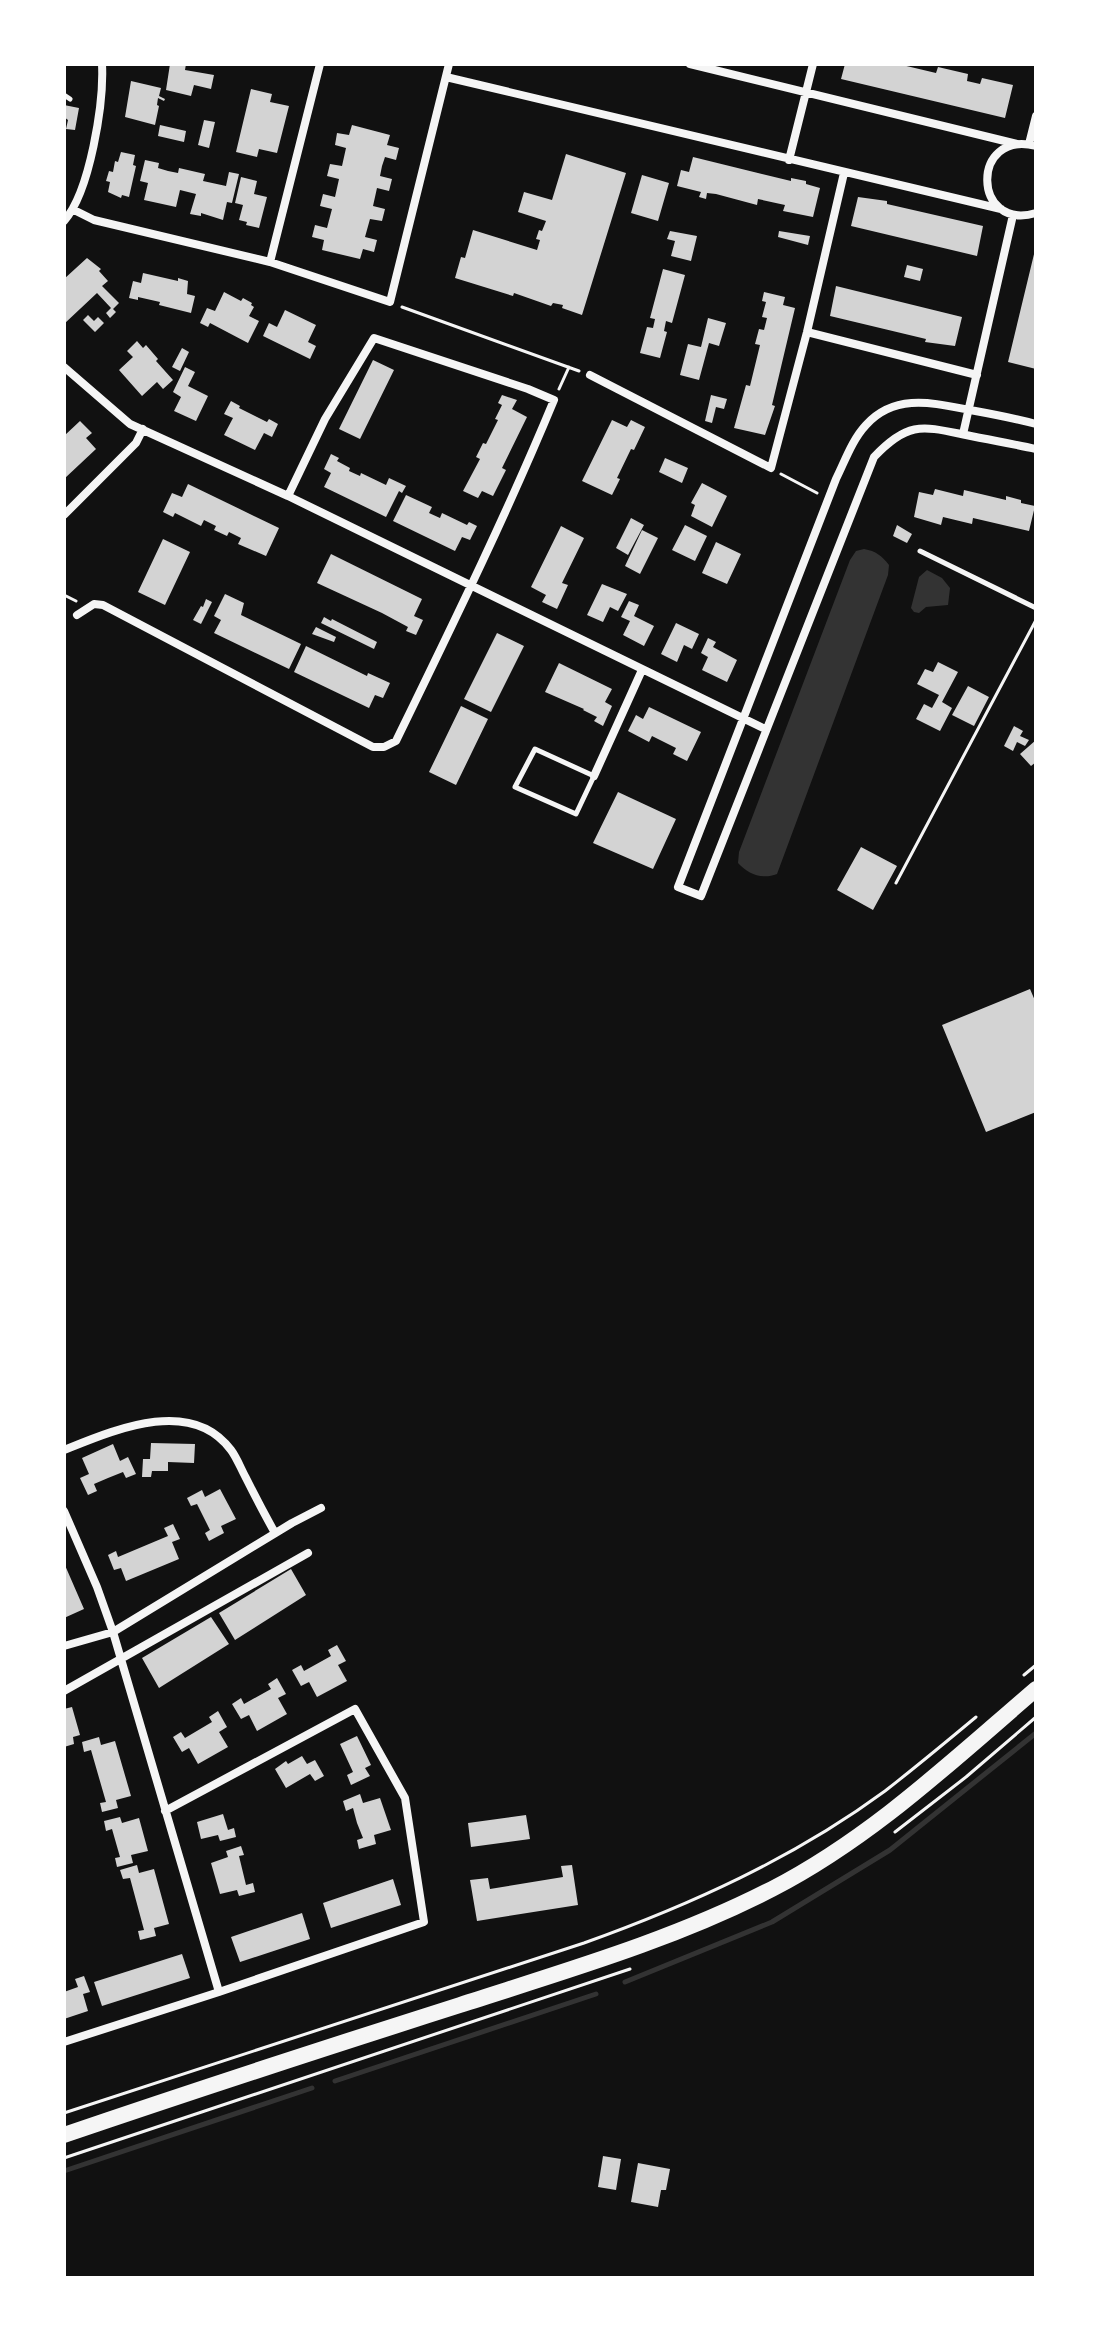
<svg xmlns="http://www.w3.org/2000/svg" width="1100" height="2342" font-family="'Open Sans',sans-serif">
<rect width="100%" height="100%" fill="#111"/>
<!-- water -->
<path fill="#333" d="M864 549C876 551 882 556 889 565L888 575 777 874C762 880 748 874 738 863L739 852 850 560 856 551Z
M927 570 942 578 950 588 948 605 926 607 919 613 914 612 911 608 919 577Z"/>
<g fill="none" stroke-linecap="round" stroke-linejoin="round">
<!-- stream -->
<path stroke="#333" stroke-width="5" d="M625 1982 772 1922 890 1850 1036 1733
M335 2081 596 1994
M64 2171 312 2088"/>
</g>
<!-- building -->
<path fill="#d3d3d3" d="M170 64H186L185 70 214 75 211 89 194 85 191 96 166 90Z
M845 64H898L936 73 938 67 968 74 967 81 980 84 982 78 1013 85 1005 118 841 79Z
M131 81 161 88 159 96 165 99 164 101 158 98 157 105 159 106 155 125 125 117Z
M251 89 272 94 270 102 289 106 277 153 259 149 257 157 236 152Z
M64 105 79 108 75 130 66 129 68 120 64 117Z
M204 120 215 122 209 148 198 145Z
M160 125 186 131 184 142 158 136Z
M352 125 390 135 387 145 399 148 396 160 385 157 382 166 380 176 392 179 389 191 377 188 373 206 385 209 382 221 370 219 365 237 377 240 374 252 363 249 360 259 322 250 324 240 312 237 315 225 327 228 332 209 320 206 323 194 335 197 339 179 327 176 330 164 342 166 346 148 335 145 337 133 349 135Z
M121 152 135 155 133 165 136 166 129 197 122 195 121 198 108 192 110 182 106 181 109 171 113 172 115 161 118 162Z
M566 154 626 173 582 315 562 308 563 305 553 303 551 306 514 293 513 296 455 278 461 257 465 258 473 230 537 250 540 240 536 239 539 230 542 231 546 221 518 212 524 192 552 200Z
M693 157 791 181V178L806 181V184L820 188 813 217 783 211 785 205 758 199 757 205 716 194 707 193 706 199 699 197 701 192 677 186 681 170 689 172Z
M145 160 159 163 158 168 168 171 178 173 179 168 205 174 203 181 226 186 229 172 239 174 232 203 227 202 223 220 201 213V216L190 214 196 194 180 190 176 207 144 200 148 183 140 181Z
M642 175 669 183 658 221 631 213Z
M241 177 257 181 254 194 267 197 259 228 246 225 247 222 239 220 243 205 235 203Z
M858 197 887 201V204L983 226 977 256 851 226Z
M670 231 697 236 691 261 671 256 675 241 667 239Z
M779 231 810 236 808 245 778 237Z
M1035 250H1036V369L1008 362Z
M87 258 101 269 99 271 108 281 102 286 119 303 113 309 116 312 110 318 106 313 111 308 97 293 64 324V279Z
M907 265 923 269 920 281 904 277Z
M663 269 685 275 672 323 666 321 664 331 667 332 660 358 640 353 647 327 653 328 655 319 650 318Z
M143 273 178 281V278L188 281 187 294 195 296 191 313 159 305 160 302 138 297V300L129 298 133 281 141 283Z
M836 286 962 317 955 346 925 342 926 339 830 316Z
M224 292 241 301 243 298 252 303 251 305 254 307 249 316 259 321 248 343 210 323 208 327 200 323 207 308 215 311Z
M764 292 785 297 783 305 795 308 772 405 775 406 765 435 734 428 746 385 750 386 760 345 755 344 759 329 764 330 767 318 762 317 766 302 762 301Z
M285 310 316 325 308 342 316 346 310 359 263 336 269 323 277 327Z
M88 315 94 321 98 317 104 323 95 332 83 320Z
M708 318 726 323 719 346 709 343 699 380 680 375 688 344 701 347Z
M137 341 143 348 146 345 158 359 156 361 173 380 163 389 157 382 142 396 119 370 133 357 127 351Z
M182 348 189 352 180 371 172 367Z
M373 360 394 370 360 439 339 429Z
M185 367 195 372 188 386 208 396 196 421 174 411 181 397 173 392Z
M502 395 517 400 512 409 527 417 502 468 506 470 493 496 482 491 478 498 463 491 480 459 476 457 483 443 486 444 498 420 495 419 502 405 498 403Z
M711 395 727 399 724 409 716 407 712 423 705 421Z
M231 401 240 406 239 408 267 422 269 419 278 424 272 437 264 433 255 450 224 435 233 418 224 414Z
M612 420 627 427 631 420 645 427 634 450 631 449 617 478 620 479 612 495 582 481Z
M80 421 92 433 86 438 96 449 64 479V436Z
M331 454 339 458 337 461 350 468 349 471 360 476 361 473 386 485 389 478 406 486 402 493 399 491 386 517 324 487 331 473 324 469Z
M665 458 688 468 682 483 659 472Z
M702 483 727 496 712 527 691 516 695 505 691 503Z
M188 484 279 528 266 556 238 544 241 538 229 532 227 536 214 530 216 526 204 520 201 526 175 513 173 517 163 512 172 493 182 497Z
M935 489 963 496 964 490 1006 500V496L1021 500V503L1035 506 1029 531 973 518 972 524 943 517 941 525 914 517 919 492 933 495Z
M406 495 432 507 429 513 440 518 442 513 467 525 469 522 477 526 470 540 462 537 455 551 393 521Z
M631 518 644 525 628 555 616 548Z
M685 525 707 536 695 561 672 550Z
M897 525 912 534 907 543 893 536Z
M561 526 584 538 562 583 568 585 557 609 542 602 546 595 531 587Z
M642 530 658 538 640 574 625 566Z
M163 539 190 552 165 605 138 592Z
M716 542 741 554 727 584 702 573Z
M331 554 422 599 414 616 423 620 416 635 406 631 408 627 382 613 317 583Z
M602 584 627 594 618 611 610 607 603 622 587 615Z
M225 594 244 603 241 615 301 644 289 669 214 633 221 620 214 616Z
M206 599 212 602 201 624 193 620 201 606 203 607Z
M629 601 639 605 634 616 654 626 644 646 623 635 630 621 621 617Z
M324 617 331 621 332 619 377 642 374 649 321 623Z
M676 623 699 634 692 649 684 645 677 662 661 654Z
M316 627 336 637 334 642 312 634Z
M497 633 524 646 491 712 464 699Z
M708 638 716 642 713 647 737 660 727 682 702 670 708 657 701 653Z
M306 646 367 676 368 673 390 683 383 698 375 695 369 708 294 672Z
M938 662 958 672 942 702 952 708 940 731 916 719 924 704 932 708 939 695 917 684 925 669 933 672Z
M559 663 612 689 605 702 612 706 603 726 594 721 597 717 583 710 584 709 545 692Z
M968 686 989 697 974 726 952 715Z
M461 706 488 719 456 785 429 772Z
M649 707 701 732 687 761 673 754 676 748 652 736 649 742 628 731 636 715 643 719Z
M1014 726 1023 731 1020 736 1029 740 1025 746 1017 742 1013 751 1004 746Z
M1036 740V762L1031 766 1020 754Z
M618 792 676 819 653 869 593 843Z
M861 847 897 866 873 910 837 890Z
M1030 989 1036 1003V1112L986 1132 942 1025Z
M151 1443 195 1444 194 1463 168 1462V1471H152L151 1477H142L143 1459H150Z
M113 1444 120 1461 128 1457 136 1474 126 1478 123 1472 108 1478 94 1484 97 1491 88 1495 80 1478 89 1474 82 1458Z
M220 1489 236 1519 221 1526 224 1533 209 1541 205 1533 210 1530 197 1504 191 1506 187 1498 202 1490 205 1497Z
M173 1524 180 1539 172 1542 179 1559 126 1581 121 1568 114 1570 108 1555 116 1551 118 1557 168 1536 164 1528Z
M64 1563 84 1609 64 1618Z
M291 1569 306 1595 235 1640 219 1613Z
M211 1617 229 1644 159 1688 142 1658Z
M337 1645 346 1661 338 1665 347 1681 317 1697 309 1682 301 1686 292 1670 301 1665 304 1671 331 1656 328 1650Z
M277 1678 286 1694 278 1698 287 1714 257 1731 249 1715 241 1719 232 1704 241 1698 244 1704 271 1689 268 1684Z
M72 1707 80 1735 73 1737 74 1744 64 1747V1709Z
M218 1711 227 1727 219 1732 228 1747 198 1764 189 1748 182 1752 173 1737 181 1732 185 1738 212 1722 209 1717Z
M357 1736 371 1765 365 1768 370 1776 351 1785 347 1775 353 1772 340 1744Z
M99 1737 101 1745 115 1741 131 1796 116 1800 118 1808 102 1812 100 1803 106 1802 91 1750 84 1752 82 1742Z
M302 1756 307 1764 315 1760 324 1776 315 1781 310 1774 286 1788 275 1769 286 1761 288 1764Z
M360 1794 363 1803 380 1798 391 1830 374 1835 376 1844 359 1849 357 1840 363 1838 357 1823 353 1808 346 1811 343 1801Z
M223 1814 228 1830 234 1828 236 1837 220 1841 218 1835 201 1839 197 1822Z
M526 1815 530 1839 471 1847 468 1823Z
M120 1817 122 1823 139 1818 148 1851 131 1855 133 1863 117 1867 115 1858 120 1857 112 1829 106 1831 104 1821Z
M241 1846 244 1855 239 1856 246 1885 253 1883 255 1892 239 1896 237 1890 220 1894 211 1863 228 1857 226 1851Z
M137 1865 139 1873 154 1869 169 1924 154 1928 156 1936 140 1940 138 1931 144 1930 130 1878 123 1879 120 1870Z
M572 1865 578 1905 477 1921 470 1880 488 1878 490 1889 563 1877 561 1866Z
M393 1879 401 1905 331 1928 323 1903Z
M302 1913 310 1939 240 1962 231 1937Z
M182 1954 190 1978 102 2006 94 1982Z
M84 1976 90 1992 83 1994 88 2011 64 2019V1992L78 1987 75 1979Z
M603 2156 621 2159 616 2190 598 2187Z
M638 2163 670 2169 666 2190H661L658 2207 631 2202Z"/>
<g fill="none" stroke-linecap="round" stroke-linejoin="round">
<!-- path -->
<path stroke="#f5f5f5" stroke-width="3" d="M402 307 579 371
M559 389 569 367
M781 474 817 493
M64 595 76 601
M896 883 1036 620
M1024 1675 1036 1665
M895 1832 966 1777 1036 1717
M64 2113 584 1943C690 1905 794 1858 885 1791 916 1767 946 1742 976 1717
M64 2158 630 1969"/>
<!-- service -->
<path stroke="#f5f5f5" stroke-width="5" d="M64 95 70 99
M920 551 1036 608
M535 749 594 776 576 814 515 787Z"/>
<!-- minor -->
<path stroke="#f5f5f5" stroke-width="8" d="M690 64 1017 144
M446 77 1001 209
M1029 144 1036 116
M1036 146C970 129 972 232 1036 213
M789 160 813 64
M74 210 94 220 270 262 390 302 449 64
M64 221C90 192 104 103 102 64
M270 262 320 64
M807 332 977 375
M64 367 130 424 288 496 765 729
M590 375 771 468 807 332 844 173
M1036 424C1014 418 992 414 970 410 933 403 895 393 866 425 852 440 845 461 836 479L678 887 701 896 874 457C908 421 922 426 966 435 990 440 1013 444 1036 449
M963 434 1013 215
M64 515 136 443 143 429
M77 615 94 604 103 605 373 747H384L396 741C451 628 506 516 554 400L528 389 374 338 325 419 288 496
M594 776 642 670
M64 1450C114 1430 191 1396 231 1450 237 1458 241 1469 246 1478 255 1496 265 1515 275 1533
M64 1511 97 1587 113 1632 219 1992 64 2042
M64 1646 113 1632 292 1523 321 1508
M64 1691 308 1553
M165 1811 355 1709 405 1798 424 1922 219 1992"/>
<!-- secondary -->
<path stroke="#f5f5f5" stroke-width="16" d="M64 2135C196 2090 328 2047 460 2005 565 1971 673 1940 772 1889 871 1838 952 1761 1036 1689"/>
</g>
<!-- border -->
<rect width="1100" height="2342" fill="none" stroke="#ffffff" stroke-width="132"/>
</svg>
